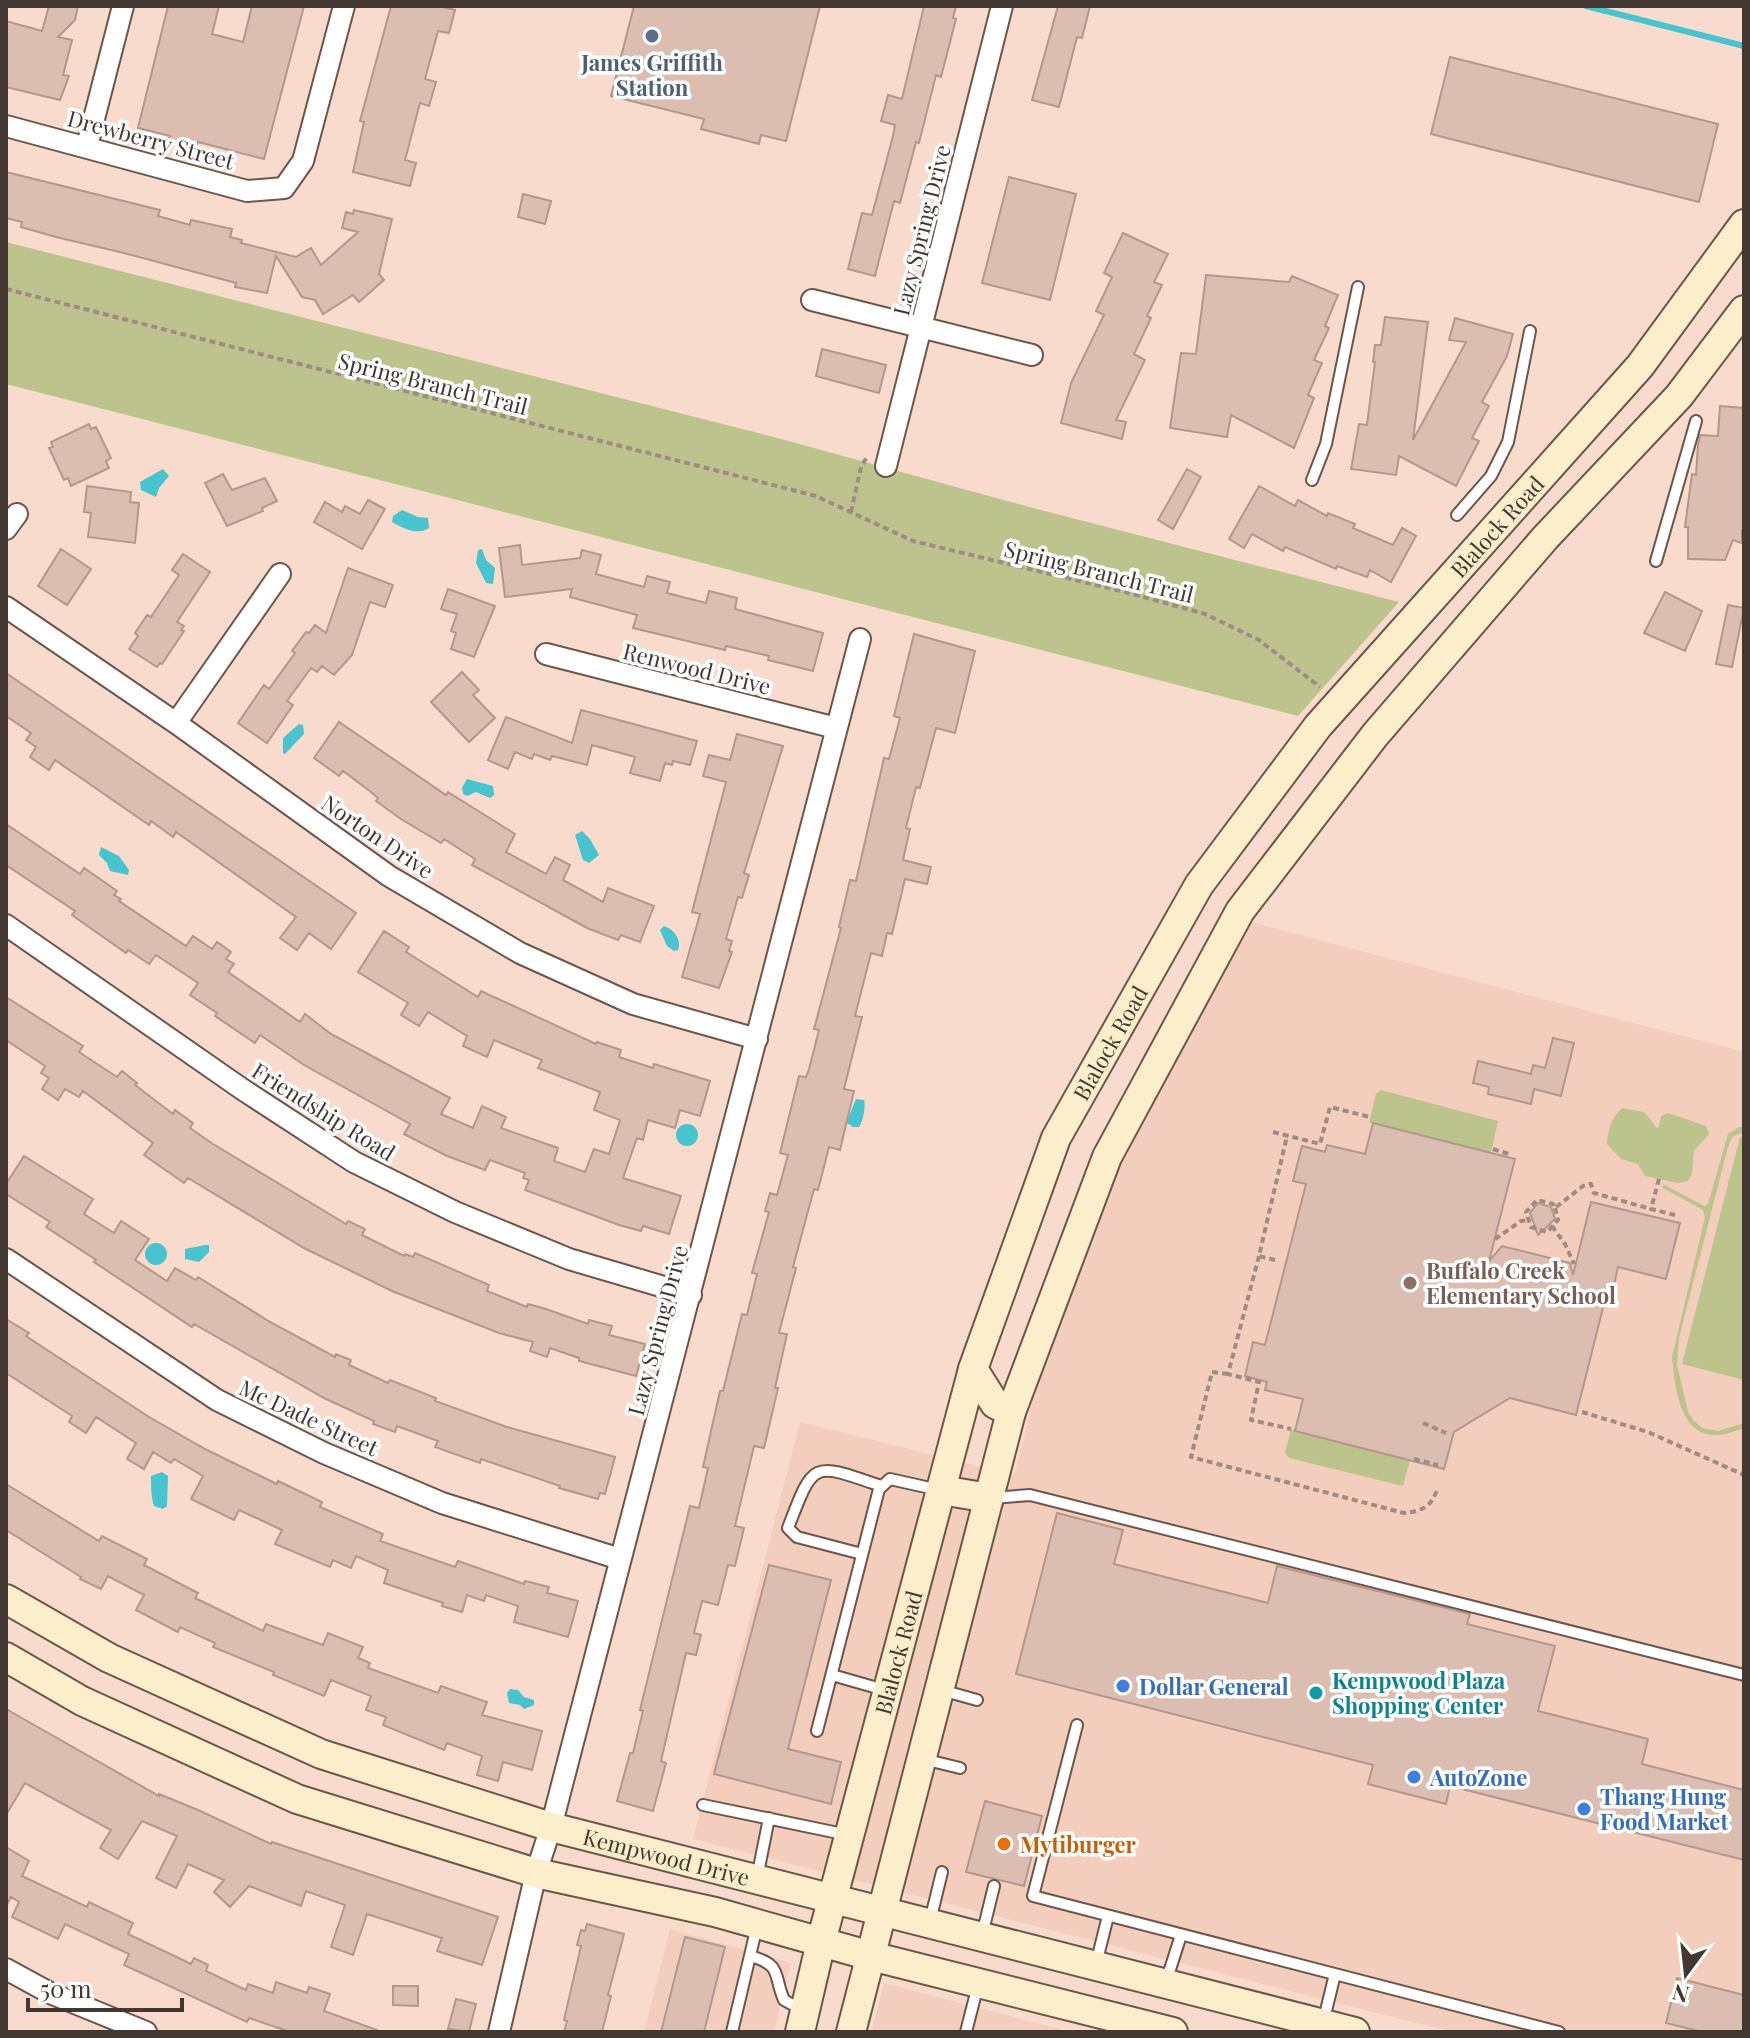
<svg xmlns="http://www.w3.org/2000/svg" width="1750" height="2038" font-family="'Playfair Display',serif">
<rect width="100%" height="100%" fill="#f9dbcd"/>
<!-- built -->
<path fill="#f3cebc" d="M1251 922 1744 1052V2032H1452L693 1839 800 1422 1014 1475 1033 1400 1118 1166Z
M670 1929 791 1963 774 2032H644Z
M884 1983 1070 2032H871Z"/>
<!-- green -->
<path fill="#bdc38c" d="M6 242 774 437 1033 508 1399 602 1298 716 6 384Z
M1381 1090 1498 1121 1491 1153 1369 1123 1376 1094Z
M1622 1108 1644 1112 1657 1128 1659 1127 1661 1116 1668 1113 1706 1126 1709 1134 1694 1151 1692 1174 1688 1181 1678 1183 1645 1176 1638 1164 1621 1159 1607 1144C1607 1131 1612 1117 1622 1108Z
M1739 1127H1744V1132L1732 1137 1728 1147 1679 1338 1677 1365 1688 1412 1693 1420 1702 1428 1718 1431 1744 1423V1428C1734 1431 1724 1436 1713 1435 1678 1433 1675 1383 1672 1357L1705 1217 1703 1210 1663 1188V1184L1704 1206 1708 1204 1728 1134Z
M1740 1137 1744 1138V1380L1682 1364Z
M1291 1429 1410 1460 1403 1486 1289 1458 1285 1453Z"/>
<!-- water -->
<path fill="#48c4ce" d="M163 469 169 476 159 488 156 497 141 490 140 482Z
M402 510 418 517 428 518 429 528C417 536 403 528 392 522L393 516Z
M482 549 486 560 495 568 493 584 486 583 476 563 478 550Z
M299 724 303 725 304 734 285 754 283 753V738Z
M467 779 493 786 494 795 490 798 476 792 467 796 463 794 462 788Z
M582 831 590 839 599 855 589 863 583 860 575 835Z
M101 847 119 856 129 870 128 875 110 871 107 863 99 855Z
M664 926C674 929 682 940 678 950L674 951 667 946 660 930Z
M856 1099 864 1100C866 1107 863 1121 859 1127H853L845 1122 844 1115 849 1116Z
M676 1135a11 11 0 1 1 22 0a11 11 0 1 1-22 0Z
M145 1254a11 11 0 1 1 22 0a11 11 0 1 1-22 0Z
M205 1245H209V1252L199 1262 185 1259V1249Z
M162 1472 168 1476 167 1506 163 1509 154 1506C151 1498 151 1484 151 1476Z
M510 1689 518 1690 524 1697 534 1700V1705L524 1709 520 1705 509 1703 507 1693Z"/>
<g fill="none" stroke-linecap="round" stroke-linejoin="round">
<!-- stream -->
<path stroke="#48c4ce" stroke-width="6" d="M1586 6 1744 46"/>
</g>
<!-- building -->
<path fill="#dbbeb1" stroke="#b3978b" stroke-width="2" d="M49 6H78L75 20 58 37 72 40 63 75 69 76 60 100 6 87V21L42 31Z
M168 6H219L212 34 243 42 252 6H304L264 159 198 142 196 147 168 140 170 136 138 128Z
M391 6H439L455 10 449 33 438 31 425 79 436 82 429 106 420 103 405 160 416 163 410 186 353 172 364 122 360 121Z
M634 6H820L786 141 761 135 759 144 701 129 704 119 611 96Z
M924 6H956L953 18 956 19 941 77 936 75 919 143 916 142 900 203 894 201 875 276 848 269 862 213 872 215 893 136 895 125 881 121 888 95 902 99Z
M1058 6H1090L1082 38 1077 37 1059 107 1032 100Z
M1450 57 1718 124 1699 202 1431 134Z
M6 172 160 210 158 216 190 225 191 220 232 229 230 237 242 240 241 243 296 257 311 248 321 265 358 232 342 228 346 212 353 214 354 210 392 219 379 274 384 280 359 302 353 295 323 314 315 300 302 297 276 256 267 293 235 287 236 283 124 253 56 237 21 227 22 222 6 218Z
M1009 177 1076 194 1050 300 982 283Z
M523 194 551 201 545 224 518 217Z
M1123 233 1168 254 1154 282 1162 285 1147 316 1151 318 1134 354 1145 360 1116 420 1126 422 1122 439 1061 423 1071 383 1104 315 1096 311 1112 277 1104 273Z
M1206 275 1289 282 1292 276 1338 295 1325 326 1329 328 1314 360 1322 363 1308 395 1314 398 1294 448 1231 415 1227 437 1170 428 1181 353 1196 354Z
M1385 317 1428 322 1413 440 1466 342 1449 340 1455 318 1513 334 1507 356 1482 402 1489 406 1472 438 1479 441 1456 486 1399 456 1396 475 1351 469 1359 424 1367 425 1375 362H1373L1375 345H1381Z
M822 349 886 365 879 393 816 376Z
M1720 406 1744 408V530H1742V543L1733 540 1725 560 1688 559V527H1685L1692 474 1696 475 1698 445 1700 435 1718 436Z
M89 424 91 429 96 427 111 458 106 461 109 468 71 486 68 478 64 480 49 448 53 447 51 442Z
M1187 469 1201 477 1173 529 1158 520Z
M223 474 232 490 265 478 277 501 262 508 263 511 227 526 205 483Z
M87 486 131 492 130 502 139 503 135 543 88 537 91 513 84 512Z
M1259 486 1295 506 1298 500 1327 516 1328 513 1355 524 1353 528 1393 545 1402 528 1416 536 1391 582 1370 570 1367 577 1337 566 1336 569 1285 547 1283 551 1252 534 1244 548 1229 539Z
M368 500 385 509 362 549 314 522 325 502 342 512 345 506 360 514Z
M520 545 522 565 580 558 582 550 601 555 596 574 644 587 647 576 670 582 667 593 706 603 709 591 737 598 735 609 823 633 813 671 768 660 769 656 726 646 725 650 633 628 637 615 570 597 572 589 505 597 499 548Z
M61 549 91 569 67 605 38 586Z
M183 554 210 572 177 622 184 626 181 630 184 631 162 664 160 663 157 667 129 649 138 636 135 633 147 615 151 617 179 575 172 570Z
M348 568 393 585 385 607 370 602 352 655 334 675 322 666 317 672 311 668 287 701 293 705 267 743 238 723 264 685 269 689 295 653 292 651 306 632 309 633 315 625 326 633Z
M448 589 495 606 474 657 451 649 456 633 451 631 457 614 441 609Z
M1665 592 1702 611 1685 651 1644 633Z
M1728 605 1744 608 1732 667 1716 664Z
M914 634 975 651 955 733 936 728 920 788 916 787 906 828 910 829 903 860 931 867 927 884 905 879 892 934 887 933 882 956 871 953 855 1016 862 1017 844 1089 854 1091 840 1150 829 1147 818 1190 814 1189 793 1267 796 1268 779 1333 787 1334 775 1388H778L764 1448 754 1446 735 1526 744 1528 735 1566 728 1565 718 1605 702 1601 694 1633 701 1635 696 1655 686 1653 661 1761 666 1763 653 1811 617 1801 630 1753H633L643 1711 640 1710 690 1506 699 1508 708 1468 703 1467 720 1391H723L742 1314 747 1315 757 1274 752 1273 769 1212 765 1211 770 1193 777 1195 788 1155 780 1153 799 1076 806 1077 809 1069 819 1030 814 1029 841 928 839 927 850 880 856 881 884 758 889 759 900 718 894 716Z
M462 672 479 690 473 695 495 718 469 742 431 702Z
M6 673 356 913 331 949 309 933 297 950 280 938 296 917 176 832 173 837 151 821 149 825 55 760 49 770 30 757 36 747 26 740 31 733 6 716Z
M581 710 697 741 690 765 673 761 672 765 665 763 660 781 630 773 635 757 592 745 587 765 552 756 550 760 534 754 532 759 515 752 508 769 488 760 506 717 572 743Z
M339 722 446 795 448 792 515 834 506 852 546 874 555 857 570 865 563 880 603 902 608 888 654 906 640 942 621 935 618 940 587 928 472 865 475 859 444 839 441 843 401 819 376 801 378 798 371 792 343 771 339 776 314 758Z
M737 734 783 746 744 873 749 875 742 898 738 897 726 939 732 941 729 951 732 952 719 988 682 977 700 914 692 912 726 782 703 776 709 755 730 760Z
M6 824 80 874 84 868 117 891 114 895 121 899 119 901 186 946 193 936 212 949 217 942 231 952 226 959 234 964 228 972 300 1022 305 1014 331 1034 450 1098 441 1114 473 1128 482 1106 506 1117 501 1128 558 1148 554 1161 585 1172 594 1149 609 1154 620 1120 594 1110 600 1092 538 1068 542 1060 494 1040 487 1057 463 1046 467 1036 428 1012 419 1026 401 1015 408 1003 358 972 384 931 409 947 406 952 478 997 481 991 596 1044 597 1042 621 1050 619 1057 653 1068 654 1064 710 1081 700 1116 680 1110 675 1128 648 1120 643 1140 637 1138 623 1178 681 1196 669 1234 643 1226 641 1231 619 1225 525 1190 529 1180 523 1178 525 1173 490 1160 485 1170 447 1156 404 1134 410 1124 304 1065 260 1035 255 1043 215 1016 217 1013 190 995 198 983 156 955 149 964 128 950 126 953 72 915 75 911 6 865Z
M6 997 83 1046 79 1052 117 1077 122 1071 137 1083 135 1085 173 1114 175 1110 193 1123 190 1128 213 1144 346 1224 348 1221 365 1229 362 1235 404 1256 405 1254 413 1257 415 1253 489 1285 487 1291 527 1307 528 1304 546 1309 588 1324 589 1320 612 1326 609 1335 645 1344 636 1376 579 1361V1358L550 1348 547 1357 530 1351 533 1342 499 1333 392 1291 304 1248 188 1178 184 1183 144 1155 153 1143 83 1091 79 1097 65 1089 58 1100 42 1089 49 1078 41 1073 45 1066 6 1040Z
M1553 1038 1574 1043 1561 1096 1534 1089 1531 1104 1488 1094 1489 1087 1473 1083 1478 1061 1531 1074 1533 1065 1545 1068Z
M1373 1123 1515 1159 1489 1261 1502 1246 1570 1263 1573 1275 1591 1202 1680 1223 1666 1279 1618 1267 1614 1285 1609 1284 1576 1415 1510 1398 1454 1432 1444 1469 1295 1431 1303 1399 1265 1390 1267 1382 1245 1376 1253 1342 1265 1345 1306 1184 1293 1181 1302 1146 1325 1152 1327 1145 1365 1154Z
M24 1156 93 1199 84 1214 114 1233 121 1221 149 1239 135 1260 167 1281 175 1268 196 1280 198 1277 270 1322 335 1357 336 1354 351 1360 349 1365 388 1383 390 1380 436 1398 435 1401 507 1427 615 1457 605 1494 600 1493 598 1499 559 1488 560 1486 481 1459 480 1463 435 1447 438 1441 397 1426 395 1432 373 1424 374 1421 324 1398 194 1324 192 1327 94 1262 96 1260 46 1227 50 1222 6 1194V1184Z
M1538 1203 1551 1207 1555 1219 1538 1235 1530 1213Z
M6 1319 29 1333 26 1336 149 1417 207 1450 277 1484 278 1481 322 1502 320 1507 383 1534 380 1541 455 1567 458 1561 524 1584 525 1581 549 1587 547 1593 578 1601 568 1637 514 1622 518 1606 486 1595 484 1601 467 1595 462 1612 442 1606 443 1603 384 1583 388 1570 356 1556 351 1568 333 1560 330 1567 275 1544 282 1530 239 1510 234 1520 191 1499 203 1476 174 1459 171 1463 153 1452 144 1469 127 1459 136 1443 96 1417 86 1433 69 1422 72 1416 6 1373Z
M6 1484 99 1541 102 1536 147 1559 144 1565 198 1593 195 1598 263 1631 266 1624 323 1645 328 1633 363 1647 358 1658 370 1663 368 1668 438 1693 441 1686 487 1702 482 1715 542 1731 532 1770 503 1762 498 1781 477 1775 482 1756 447 1743 444 1750 383 1725 386 1717 366 1710 371 1696 331 1680 324 1696 273 1675 274 1672 213 1647 215 1643 180 1627 178 1632 136 1610 144 1595 108 1576 101 1589 80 1579 81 1577 6 1530Z
M1057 1513 1123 1530 1114 1564 1268 1603 1277 1566 1470 1614 1467 1624 1555 1646 1538 1711 1648 1739 1642 1764 1744 1790V1860L1450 1786 1446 1804 1368 1784 1373 1765 1016 1674Z
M769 1565 831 1580 788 1749 841 1762 831 1804 714 1774Z
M6 1709 159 1796V1794L198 1810 271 1844 272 1842 498 1917 482 1965 437 1951 442 1938 367 1914 353 1955 331 1947 345 1905 306 1891 301 1906 249 1886 230 1907 214 1892 224 1880 188 1864 176 1888 156 1878 177 1836 142 1821 118 1859 100 1848 111 1830 25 1783 6 1815Z
M985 1801 1042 1816 1024 1886 966 1872Z
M6 1847 29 1861 22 1876 87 1907 89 1902 133 1923 128 1934 191 1964 194 1958 208 1965 206 1971 246 1990 248 1984 273 1993 276 1982 307 1993 309 1987 330 1994 324 2011 377 2030 376 2032H290L249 2018 247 2022 124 1965 129 1954 65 1924 58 1939 12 1917 19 1902 11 1897 6 1906Z
M587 1924 624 1934 608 1995 611 1996 602 2032H564L567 2021 564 2020 581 1946 577 1945 581 1930 585 1931Z
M685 1937 725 1947 704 2032H661Z
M1677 1978 1744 1995V2032H1702L1666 2023Z
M393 1986H418V2006L393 2005Z
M456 1999 476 2004 469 2032 448 2029Z"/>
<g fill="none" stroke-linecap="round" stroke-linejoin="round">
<!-- service casing -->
<g stroke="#6d5549" stroke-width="14">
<path id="service" d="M1312 480 1326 444 1358 287
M1457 515 1491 476 1508 442 1530 331
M1656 561 1696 421
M992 1498 1030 1495 1744 1675
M862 1554 797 1537 788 1528C814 1460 812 1462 881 1486
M832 1675 888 1691
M941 1690 977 1700
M1077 1725 1033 1896 1559 2032
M817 1731 879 1489 890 1479 939 1490
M923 1759 960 1768
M703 1805 848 1835
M757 1878 769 1818
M930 1921 942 1872
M982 1935 994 1886
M750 1956C783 1965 773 1975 784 2000L802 2010
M1096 1964 1108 1916
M1166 1982 1181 1935
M1323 2023 1335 1974
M732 2032 757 1926
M966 2032 978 1985"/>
</g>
<!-- minor casing -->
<g stroke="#6d5549" stroke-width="24">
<path id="minor" d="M6 126 247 191 284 188 303 161 344 6
M87 146 123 6
M812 300 1032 355
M886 466 1002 6
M6 529 17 514
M6 607 176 723 389 876 520 953 633 1004 757 1039
M546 654 836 728
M176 723 280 574
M6 925 242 1089 354 1162 455 1212 569 1259 691 1295
M6 1259 217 1400 324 1453 442 1503 620 1559
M6 1969 50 1993 146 2032
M499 2032 536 1873 551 1827 860 639"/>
</g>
<!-- secondary casing -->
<g stroke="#6d5549" stroke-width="32">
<g id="secondary">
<path d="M973 1369 995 1404 1011 1412"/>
<path d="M941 1490 989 1498"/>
<path id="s1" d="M6 1599 109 1658 321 1754 551 1827 1355 2032"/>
<path d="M6 1657 82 1701 297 1799 536 1873 715 1912 871 1956 1173 2032"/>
<path id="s2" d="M800 2032 821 1942 973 1369 1056 1138 1199 885 1318 726 1640 366 1744 224"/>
<path d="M851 2032 1011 1412 1107 1157 1240 911 1375 735 1545 538 1679 396 1744 310"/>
</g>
</g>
<!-- path -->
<path stroke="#a08b82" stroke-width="4" stroke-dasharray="6 4" stroke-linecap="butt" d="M6 289 816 496 913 541 1129 593 1205 614 1259 640 1320 687
M851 512 861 467 867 457
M1273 1132 1320 1144 1330 1107 1370 1117
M1493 1149 1509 1154
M1659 1179 1651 1209 1675 1215
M1555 1208 1558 1220 1547 1232 1531 1227 1526 1212 1537 1200 1553 1204 1555 1208 1583 1186 1591 1184 1594 1193 1651 1209
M1552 1226 1565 1244 1574 1264
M1495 1239 1521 1221 1529 1220
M1259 1256 1228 1374 1259 1382 1251 1420 1291 1429
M1275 1260 1259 1256 1287 1136
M1228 1374 1212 1372 1191 1457 1404 1513C1422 1511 1431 1507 1437 1490
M1582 1412 1648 1432 1744 1475
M1423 1423 1446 1433
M1414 1459 1438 1465"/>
<!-- service -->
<use href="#service" stroke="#fff" stroke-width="10"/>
<!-- minor -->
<use href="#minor" stroke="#fff" stroke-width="20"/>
<!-- secondary -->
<use href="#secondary" stroke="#fceeca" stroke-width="28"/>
</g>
<!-- markers -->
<circle fill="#5c6f8a" stroke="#fff" stroke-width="3" cx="652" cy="36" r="8"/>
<circle fill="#8d6e63" stroke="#fff" stroke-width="3" cx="1410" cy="1283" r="8"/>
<g fill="#3f7fe0" stroke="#fff" stroke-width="3">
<circle cx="1123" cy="1686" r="8"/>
<circle cx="1414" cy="1777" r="8"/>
<circle cx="1584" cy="1809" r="8"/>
</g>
<circle fill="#0f9aa8" stroke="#fff" stroke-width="3" cx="1316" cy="1693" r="8"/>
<circle fill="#e8710a" stroke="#fff" stroke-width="3" cx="1004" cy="1844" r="8"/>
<g text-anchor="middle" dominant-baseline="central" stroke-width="7" stroke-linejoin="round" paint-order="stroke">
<!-- service labels -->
<g font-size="22" font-weight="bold" fill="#4e5e75" stroke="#fff">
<text x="652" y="62">James Griffith<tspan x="652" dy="25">Station</tspan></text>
</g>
<!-- street labels -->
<g font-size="22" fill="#433732" stroke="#fff">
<text transform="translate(151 139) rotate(15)">Drewberry Street</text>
<text transform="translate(921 230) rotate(-76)">Lazy Spring Drive</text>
<text transform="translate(433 383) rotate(14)">Spring Branch Trail</text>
<text stroke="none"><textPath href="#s2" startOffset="1688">Blalock Road</textPath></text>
<text transform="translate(1099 571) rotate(14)">Spring Branch Trail</text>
<text transform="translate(697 668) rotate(14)">Renwood Drive</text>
<text transform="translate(378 836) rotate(34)">Norton Drive</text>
<text stroke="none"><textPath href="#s2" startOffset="1040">Blalock Road</textPath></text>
<text transform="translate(324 1111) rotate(32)">Friendship Road</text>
<text transform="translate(657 1330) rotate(-75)">Lazy Spring Drive</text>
<text transform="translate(309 1417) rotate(25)">Mc Dade Street</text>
<text stroke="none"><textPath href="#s2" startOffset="392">Blalock Road</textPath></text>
<text stroke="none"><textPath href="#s1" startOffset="712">Kempwood Drive</textPath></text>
</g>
<!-- education labels -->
<g font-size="22" font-weight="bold" fill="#785e54" stroke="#fff" text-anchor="start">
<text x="1426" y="1270">Buffalo Creek<tspan x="1426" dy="25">Elementary School</tspan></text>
</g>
<!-- culture labels -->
<g font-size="22" font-weight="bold" fill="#0d838f" stroke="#fff" text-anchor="start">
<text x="1332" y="1680">Kempwood Plaza<tspan x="1332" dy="25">Shopping Center</tspan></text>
</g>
<!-- shop labels -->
<g font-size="22" font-weight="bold" fill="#366cbe" stroke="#fff" text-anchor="start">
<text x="1139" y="1686">Dollar General</text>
<text x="1430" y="1777">AutoZone</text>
<text x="1600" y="1796">Thang Hung<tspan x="1600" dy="25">Food Market</tspan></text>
</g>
<!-- food labels -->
<g font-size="22" font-weight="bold" fill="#c56008" stroke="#fff" text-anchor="start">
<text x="1020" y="1844">Mytiburger</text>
</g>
</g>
<!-- border -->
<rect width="1750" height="2038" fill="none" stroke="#433732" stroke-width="16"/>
<!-- north arrow -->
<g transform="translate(1686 1974) rotate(195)" stroke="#ffffff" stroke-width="6" paint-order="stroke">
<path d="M0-6L14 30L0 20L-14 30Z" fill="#433732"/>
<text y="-12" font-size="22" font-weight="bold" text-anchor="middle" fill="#433732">N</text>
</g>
<!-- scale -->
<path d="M28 1998v12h154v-12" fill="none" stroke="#433732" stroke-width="4"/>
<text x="40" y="1998" font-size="24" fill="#433732" stroke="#ffffff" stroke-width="6" paint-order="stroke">50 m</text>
</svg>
